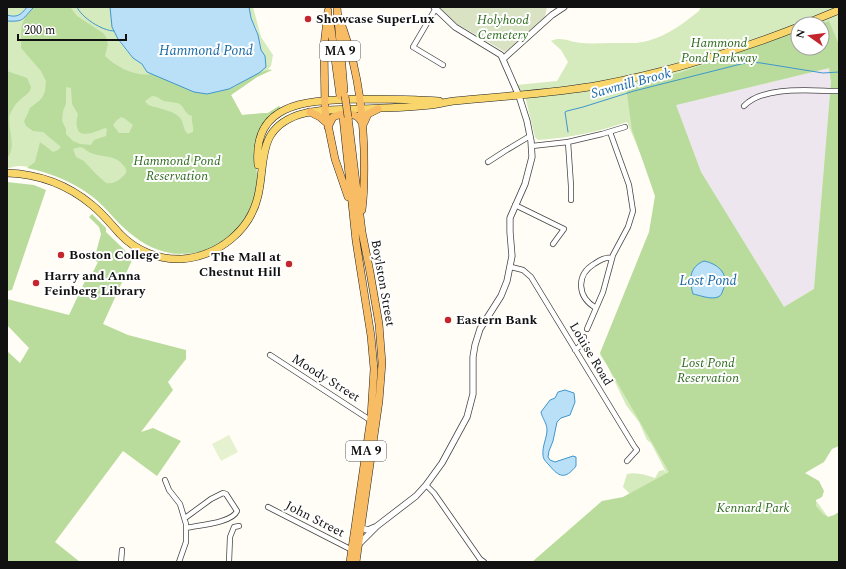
<svg xmlns="http://www.w3.org/2000/svg" width="846" height="569" font-family="Spectral,serif">
<rect width="100%" height="100%" fill="#fffdf5"/>
<!-- industrial -->
<path fill="#eee6ef" d="M829 68 831 82 814 289 784 307 701 172 675 105Z"/>
<!-- green -->
<path fill="#d5ebbd" fill-rule="evenodd" d="M7 7H110L112 27 120 43 133 58 140 62 147 72 164 80 234 87 244 80 263 53C257 46 260 36 256 28 252 20 250 17 249 7H253L261 37 273 55 271 66 268 69 272 70 257 77 231 95 242 115 264 113H268L279 106 274 113 256 157 257 179 180 255C137 249 129 229 100 202 82 187 43 166 19 166 15 166 11 168 7 168Z
M701 7H839V115L798 476 839 532V562L631 495 623 487 627 474C637 472 646 475 655 478L659 471 664 470 668 476 651 443 647 440 639 422 626 405 607 365 600 355 653 224 657 201 649 174 627 122C598 132 569 138 538 140L535 137 524 92 520 91 517 85 557 81 568 62 561 50 551 41C561 36 570 42 581 43 592 44 603 43 615 43 622 43 629 43 636 43 662 40 680 26 699 11ZM798 24H822V48H798ZM829 68 831 82 814 289 784 307 701 172 676 105Z"/>
<!-- forest -->
<path fill="#b9dc9c" fill-rule="evenodd" d="M34 7H70L77 16 103 33 106 37 108 44 105 56C116 67 136 77 152 74L199 93C210 95 224 91 234 87 245 82 260 69 272 70L257 77 231 95 242 115 264 113H268L279 106 281 108C279 110 275 112 274 114 270 119 258 150 256 156 255 162 257 171 257 177 257 197 249 216 236 230 209 260 166 261 135 237 119 226 108 209 93 197 74 182 51 173 27 168L35 162 40 142 53 152 58 150 61 147 43 132 33 131 26 126 24 121 28 113 30 108 40 100 43 96 45 91 46 81 41 71 21 48C22 27 18 24 34 7ZM66 87 71 88 72 104 78 114C77 118 76 123 77 127 79 140 97 131 105 128L107 129 106 136 94 140 91 145 80 144 73 141 66 134V129L62 121 63 111 66 104ZM152 96C158 96 159 99 164 101 169 103 176 101 181 105 185 109 185 114 192 116 191 122 194 126 193 132L188 134C183 130 184 124 181 119 176 111 157 108 148 105L145 101ZM121 117 124 118 133 125 129 133H119L113 125 116 121ZM80 147C85 148 86 151 91 153 103 158 115 154 124 166 129 172 125 175 120 179 116 182 112 184 106 183L95 173 84 161 76 157 73 149Z
M829 21 839 45V446L832 449 824 462 805 473 819 481 824 491 822 497 816 500V506L823 514 828 517 834 515 839 512V562H532L602 501 623 497 669 472 600 353 649 232 655 196 632 130 626 86 679 73 798 32V48H822V24H820ZM829 68 831 82 814 289 784 307 701 172 676 105ZM725 274 726 281 724 288 712 298 698 295Z
M7 71 27 78 31 87C30 94 23 96 19 101 15 104 12 110 10 114 6 127 18 146 7 158Z
M7 182 34 185 46 190 12 290 7 291Z
M92 214 106 228V232L133 258 103 324 128 335 186 350V359L168 382 173 390 141 432 153 428 181 441 157 476 123 451 55 542 80 562H7V351L20 363 29 348 7 325V299L69 315 86 279 90 278 98 262 94 260 101 234 99 227 89 217Z"/>
<!-- cemetery -->
<path fill="#d9e3c4" d="M439 7H547L545 17 505 52 454 22Z"/>
<!-- pitch -->
<path fill="#e6f2cf" d="M229 435 238 452 221 461 212 444Z"/>
<!-- water -->
<path fill="#b9e0f7" stroke="#3f96cf" d="M27 7H34C22 19 25 22 7 21V15C17 18 21 15 27 7Z
M110 7H249L251 18 258 35 261 50 265 56 266 67 259 73 229 89 207 94 194 92 147 72 142 64 133 58 118 39 112 27Z
M704 261C719 264 730 275 723 290 722 293 721 296 718 297 711 300 699 295 693 294 689 280 689 267 704 261Z
M565 390 574 393 575 402 570 415 561 418 557 422 553 441 549 451 548 457 550 460 555 462 573 456 576 457V466C565 480 559 477 549 465 546 462 543 459 543 455 542 446 547 438 547 430 547 423 542 418 541 412L550 400 555 398 558 392Z"/>
<g fill="none" stroke-linecap="round" stroke-linejoin="round">
<!-- stream -->
<path stroke="#3f96cf" stroke-width="1" d="M77 7C81 17 102 31 114 31
M568 132 565 112 567 111 583 107 634 91 741 64 751 62 761 63 823 73 839 72"/>
<!-- minor casing -->
<g stroke="#444" stroke-width="6">
<path id="minor" d="M436 8 413 47 443 65
M744 106C764 85 812 91 839 91
M568 142 571 186V200
M532 146 568 142 602 134 625 127
M488 162 505 151 530 136
M515 205 564 229 553 244
M511 267 523 270 531 277 634 446 637 450 627 461
M596 308C577 297 576 275 594 264 600 260 605 257 612 258
M587 329 603 292 613 255 628 227 633 211 629 185 610 132
M575 350 580 346 584 337
M270 355 370 420
M165 480 169 490 180 504 186 524V542L179 562
M426 485 434 493 480 559 484 562
M268 507 352 550
M185 518 211 499 223 493 226 494 237 511C232 523 199 525 186 528
M121 562 122 550
M229 562 230 537 234 527 239 526"/>
</g>
<!-- tertiary casing -->
<g stroke="#444" stroke-width="7">
<path id="tertiary" d="M503 59 552 15 564 7
M361 528 368 530 375 527
M359 544 377 526 416 496 426 485 442 463 467 417 473 394V357L475 345 480 329 501 296 507 281 512 256 510 232V218L525 184 532 157 531 141 527 121 519 96 501 55 455 27 434 7"/>
</g>
<!-- primary casing -->
<g stroke="#222" stroke-width="8">
<path id="primary" d="M805 24 839 10
M258 165C252 101 309 101 356 99 383 99 411 99 439 101
M7 173C38 174 68 185 92 205 102 213 111 224 120 234 136 251 159 260 182 259 218 256 250 231 258 196 266 162 256 130 298 115 316 109 335 110 353 109 379 108 405 108 431 105 439 104 446 102 454 101 502 96 551 94 600 85 668 72 734 52 798 27"/>
</g>
<!-- trunk casing -->
<g stroke="#222" stroke-width="8">
<path id="trunk" d="M337 7 344 90
M328 11 324 46 325 110 335 159 348 197
M337 13C356 59 362 100 364 149 364 170 365 189 362 210
M330 21 340 96
M310 112 320 117 328 124
M343 117 356 241 371 336 374 369 371 417 350 562
M348 117 362 232 370 272 379 324 382 363 379 401 356 562
M364 123 368 114 378 109
M328 127 333 117C343 112 358 112 362 123"/>
</g>
<!-- minor -->
<use href="#minor" stroke="#fff" stroke-width="4.5"/>
<!-- tertiary -->
<use href="#tertiary" stroke="#fff" stroke-width="5.5"/>
<!-- primary -->
<use href="#primary" stroke="#f9d66b" stroke-width="7"/>
<!-- trunk -->
<use href="#trunk" stroke="#f7bc64" stroke-width="7"/>
<!-- trunk-bridge casing -->
<g stroke="#222" stroke-width="8" stroke-linecap="butt">
<path id="trunk-bridge" d="M345 96 348 117"/>
</g>
<!-- trunk-bridge -->
<use href="#trunk-bridge" stroke="#f7bc64" stroke-width="7"/>
</g>
<!-- markers -->
<g fill="#c4262e" stroke="#fff" stroke-width="1.5">
<circle cx="308" cy="19" r="4"/>
<circle cx="61" cy="255" r="4"/>
<circle cx="289" cy="264" r="4"/>
<circle cx="36" cy="283" r="4"/>
<circle cx="448" cy="320" r="4"/>
</g>
<g text-anchor="middle" dominant-baseline="central" stroke-width="4" stroke-linejoin="round" paint-order="stroke">
<!-- shield labels -->
<g fill="#fff" stroke="#585858" stroke-width="1">
<rect x="320" y="41" width="40" height="20" rx="3"/>
<rect x="346" y="441" width="40" height="20" rx="3"/>
</g>
<g font-size="12" font-weight="bold" fill="#111">
<text x="340" y="51">MA 9</text>
<text x="366" y="451">MA 9</text>
</g>
<!-- poi labels -->
<g font-size="13" font-weight="bold" fill="#111" stroke="#fff" text-anchor="start">
<text x="316" y="19">Showcase SuperLux</text>
<text x="69" y="255">Boston College</text>
<text x="281" y="257" text-anchor="end">The Mall at<tspan x="281" dy="15">Chestnut Hill</tspan></text>
<text x="44" y="276">Harry and Anna<tspan x="44" dy="15">Feinberg Library</tspan></text>
<text x="456" y="320">Eastern Bank</text>
</g>
<!-- park labels -->
<g font-size="13" font-style="italic" fill="#2f6b1f" stroke="#fff">
<text x="503" y="20">Holyhood<tspan x="503" dy="15">Cemetery</tspan></text>
<text x="719" y="43">Hammond<tspan x="719" dy="15">Pond Parkway</tspan></text>
<text x="177" y="161">Hammond Pond<tspan x="177" dy="15">Reservation</tspan></text>
<text x="708" y="363">Lost Pond<tspan x="708" dy="15">Reservation</tspan></text>
<text x="753" y="508">Kennard Park</text>
</g>
<!-- street labels -->
<g font-size="13" fill="#111" stroke="#fff">
<text transform="translate(383 283) rotate(80)">Boylston Street</text>
<text transform="translate(591 354) rotate(59)">Louise Road</text>
<text transform="translate(326 378) rotate(32)">Moody Street</text>
<text transform="translate(315 519) rotate(27)">John Street</text>
</g>
<!-- water labels -->
<g font-size="14" font-style="italic" fill="#1768a6" stroke="#fff">
<text x="206" y="50">Hammond Pond</text>
<text transform="translate(631 83) rotate(-15)">Sawmill Brook</text>
<text x="708" y="280">Lost Pond</text>
</g>
</g>
<!-- border -->
<rect width="846" height="569" fill="none" stroke="#111111" stroke-width="16"/>
<!-- north arrow -->
<g transform="translate(810 36) rotate(284)"><circle r="19" fill="#ffffff" stroke="#a0a0a0"/>
<path d="M0-3L7 15L0 10L-7 15Z" fill="#c4262e"/>
<text y="-6" font-size="11" font-weight="bold" text-anchor="middle" fill="#111111">N</text>
</g>
<!-- scale -->
<path d="M18 34v6h108v-6" fill="none" stroke="#111111" stroke-width="2"/>
<text x="24" y="34" font-size="12" fill="#111111" stroke="#ffffff" stroke-width="3" paint-order="stroke">200 m</text>
</svg>
